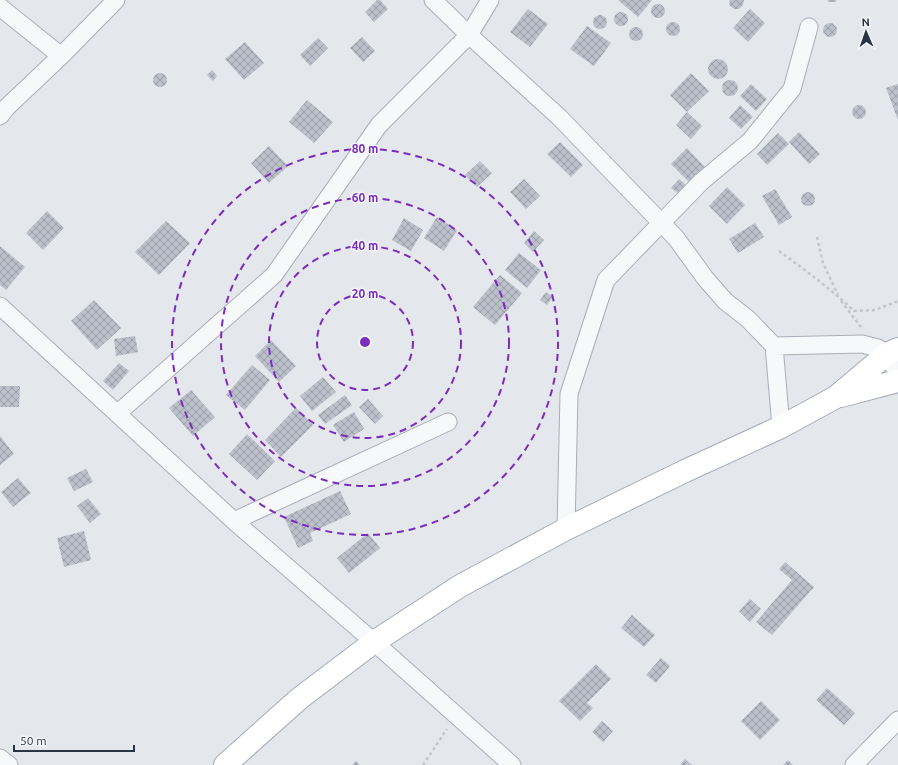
<svg xmlns="http://www.w3.org/2000/svg" width="898" height="765" font-family="Ubuntu,sans-serif">
<defs>
<pattern id="building-cross-hatch" width="8" height="8" patternUnits="userSpaceOnUse"><rect width="8" height="8" fill="#bbc0ca"/><path d="M0 0l8 8M0 8l8-8" fill="none" stroke="#989da6"/></pattern>
</defs>
<rect width="100%" height="100%" fill="#e4e7ec"/>
<!-- building -->
<path fill="url(#building-cross-hatch)" d="M377 0H380L388 9 374 22 365 12Z
M618 0H652L638 17Z
M730 0H744L743 5 739 9H734L729 5Z
M827 0H837L835 2H829Z
M651 11a7 7 0 1 1 14 0a7 7 0 1 1-14 0Z
M528 9 548 24 530 47 510 32Z
M750 9 765 23 748 42 733 28Z
M614 19a7 7 0 1 1 14 0a7 7 0 1 1-14 0Z
M593 22a7 7 0 1 1 14 0a7 7 0 1 1-14 0Z
M666 29a7 7 0 1 1 14 0a7 7 0 1 1-14 0Z
M823 30a7 7 0 1 1 14 0a7 7 0 1 1-14 0Z
M587 26 611 43 594 66 570 49Z
M629 34a7 7 0 1 1 14 0a7 7 0 1 1-14 0Z
M362 37 375 51 363 62 350 48Z
M318 38 328 48 310 66 300 55Z
M245 42 264 63 244 80 225 59Z
M708 69a10 10 0 1 1 20 0a10 10 0 1 1-20 0Z
M212 70 217 76 213 81 207 75Z
M153 80a7 7 0 1 1 14 0a7 7 0 1 1-14 0Z
M691 73 709 91 687 112 702 126 691 139 676 125 687 112 670 95Z
M722 88a8 8 0 1 1 16 0a8 8 0 1 1-16 0Z
M751 84 767 99 756 111 740 96Z
M898 84V120L886 88Z
M307 100 333 122 314 143 289 122Z
M852 112a7 7 0 1 1 14 0a7 7 0 1 1-14 0Z
M740 105 753 117 741 129 729 118Z
M799 132 820 154 809 164 789 142Z
M778 133 789 144 767 165 757 154Z
M560 142 583 165 571 177 547 154Z
M269 146 288 166 269 183 251 163Z
M687 148 705 167 689 182 671 164Z
M480 161 492 173 477 187 465 175Z
M524 179 540 196 526 209 510 192Z
M679 179 686 185 679 194 671 188Z
M727 187 745 205 727 224 709 206Z
M775 189 792 217 779 225 762 196Z
M801 199a7 7 0 1 1 14 0a7 7 0 1 1-14 0Z
M47 211 64 228 43 250 26 233Z
M437 217 457 230 444 251 424 238Z
M404 218 423 230 411 251 392 240Z
M166 221 190 243 159 275 135 252Z
M755 223 764 237 738 253 729 239Z
M534 231 544 240 533 252 524 243Z
M0 246 25 267 6 290 0 285Z
M519 253 541 270 527 288 505 270Z
M500 275 522 293 495 325 473 307Z
M546 292 553 297 547 305 540 300Z
M94 300 121 328 97 350 71 321Z
M135 336 138 352 116 356 114 339Z
M271 340 296 366 279 382 255 356Z
M119 363 129 371 113 390 103 381Z
M252 365 270 380 245 410 226 395Z
M323 377 336 392 312 411 300 396Z
M0 386H20L19 407H0Z
M191 390 215 417 193 436 169 408Z
M345 395 352 405 325 424 318 415Z
M368 399 383 416 375 424 359 407Z
M296 408 313 425 281 457 265 440Z
M354 412 364 429 344 442 333 425Z
M247 434 275 461 257 480 229 454Z
M0 436 14 454 0 465Z
M86 469 93 482 74 491 67 478Z
M18 478 31 493 13 507 1 492Z
M340 491 351 514 310 533 313 541 298 548 284 517Z
M88 498 101 514 90 523 77 506Z
M84 531 91 560 64 567 57 538Z
M368 533 380 548 349 573 337 558Z
M785 562 814 587 772 635 756 622 792 580 779 569Z
M750 599 761 609 750 622 739 611Z
M632 615 655 635 644 647 621 628Z
M661 658 670 666 656 683 646 675Z
M596 664 611 679 587 703 593 708 580 721 559 701Z
M827 688 855 713 844 725 816 700Z
M761 701 780 720 760 740 741 721Z
M602 721 613 731 603 742 592 732Z
M685 759 692 765H680Z
M788 760 793 765H783Z
M356 761 360 765H352Z"/>
<g fill="none" stroke-linecap="round" stroke-linejoin="round">
<!-- minor casing -->
<g stroke="#a9aeb7" stroke-width="19">
<path id="minor" d="M433 0 469 35 559 117 676 238 705 278 725 301 748 319 774 346 781 427
M0 7 61 56
M0 116 7 107 61 56 116 0
M0 306 234 521 374 642 512 765
M774 346 862 344 878 348 887 354 898 374
M118 413 274 275 379 125 469 35 490 0
M234 521 448 422
M566 529 569 394 606 280 701 182 750 141 792 89 809 27
M0 758 9 765
M854 765 898 720"/>
</g>
<!-- major casing -->
<g stroke="#a3abb8" stroke-width="24">
<path id="major" d="M841 396 898 381
M225 765 300 698 374 642 460 586 566 529 685 471 781 427 836 397 887 354 898 349"/>
</g>
<!-- path -->
<path stroke="#c2c5cb" stroke-width="2.5" stroke-dasharray="3 3" stroke-linecap="butt" d="M817 237 823 263 838 295
M779 251C805 270 831 289 854 311L875 310 898 301
M841 301 861 327
M423 765 447 729"/>
<!-- minor -->
<use href="#minor" stroke="#f7f8fa" stroke-width="17"/>
<!-- major -->
<use href="#major" stroke="#fff" stroke-width="22"/>
</g>
<!-- distance rings -->
<g fill="none" stroke="#7b2cbf" stroke-width="2" stroke-dasharray="7 5">
<circle cx="365" cy="342" r="48"/>
<circle cx="365" cy="342" r="96"/>
<circle cx="365" cy="342" r="144"/>
<circle cx="365" cy="342" r="193"/>
</g>
<circle cx="365" cy="342" r="6" fill="#7b2cbf" stroke="#f4f6f9" stroke-width="2"/>
<g font-size="12" text-anchor="middle" font-weight="bold" fill="#7b2cbf" stroke="#f4f6f9" stroke-width="3" stroke-linejoin="round" paint-order="stroke">
<text x="365" y="153">80 m</text>
<text x="365" y="202">60 m</text>
<text x="365" y="250">40 m</text>
<text x="365" y="298">20 m</text>
</g>
<!-- north arrow -->
<g transform="translate(866 32) rotate(358)" stroke="#f4f6f9" stroke-width="3" paint-order="stroke">
<path d="M0-3L7 15L0 10L-7 15Z" fill="#2b3445"/>
<text y="-6" font-size="11" font-weight="bold" text-anchor="middle" fill="#2b3445">N</text>
</g>
<!-- scale -->
<path d="M14 745v6h120v-6" fill="none" stroke="#2b3445" stroke-width="2"/>
<text x="20" y="745" font-size="12" fill="#2b3445" stroke="#f4f6f9" stroke-width="3" paint-order="stroke">50 m</text>
</svg>
